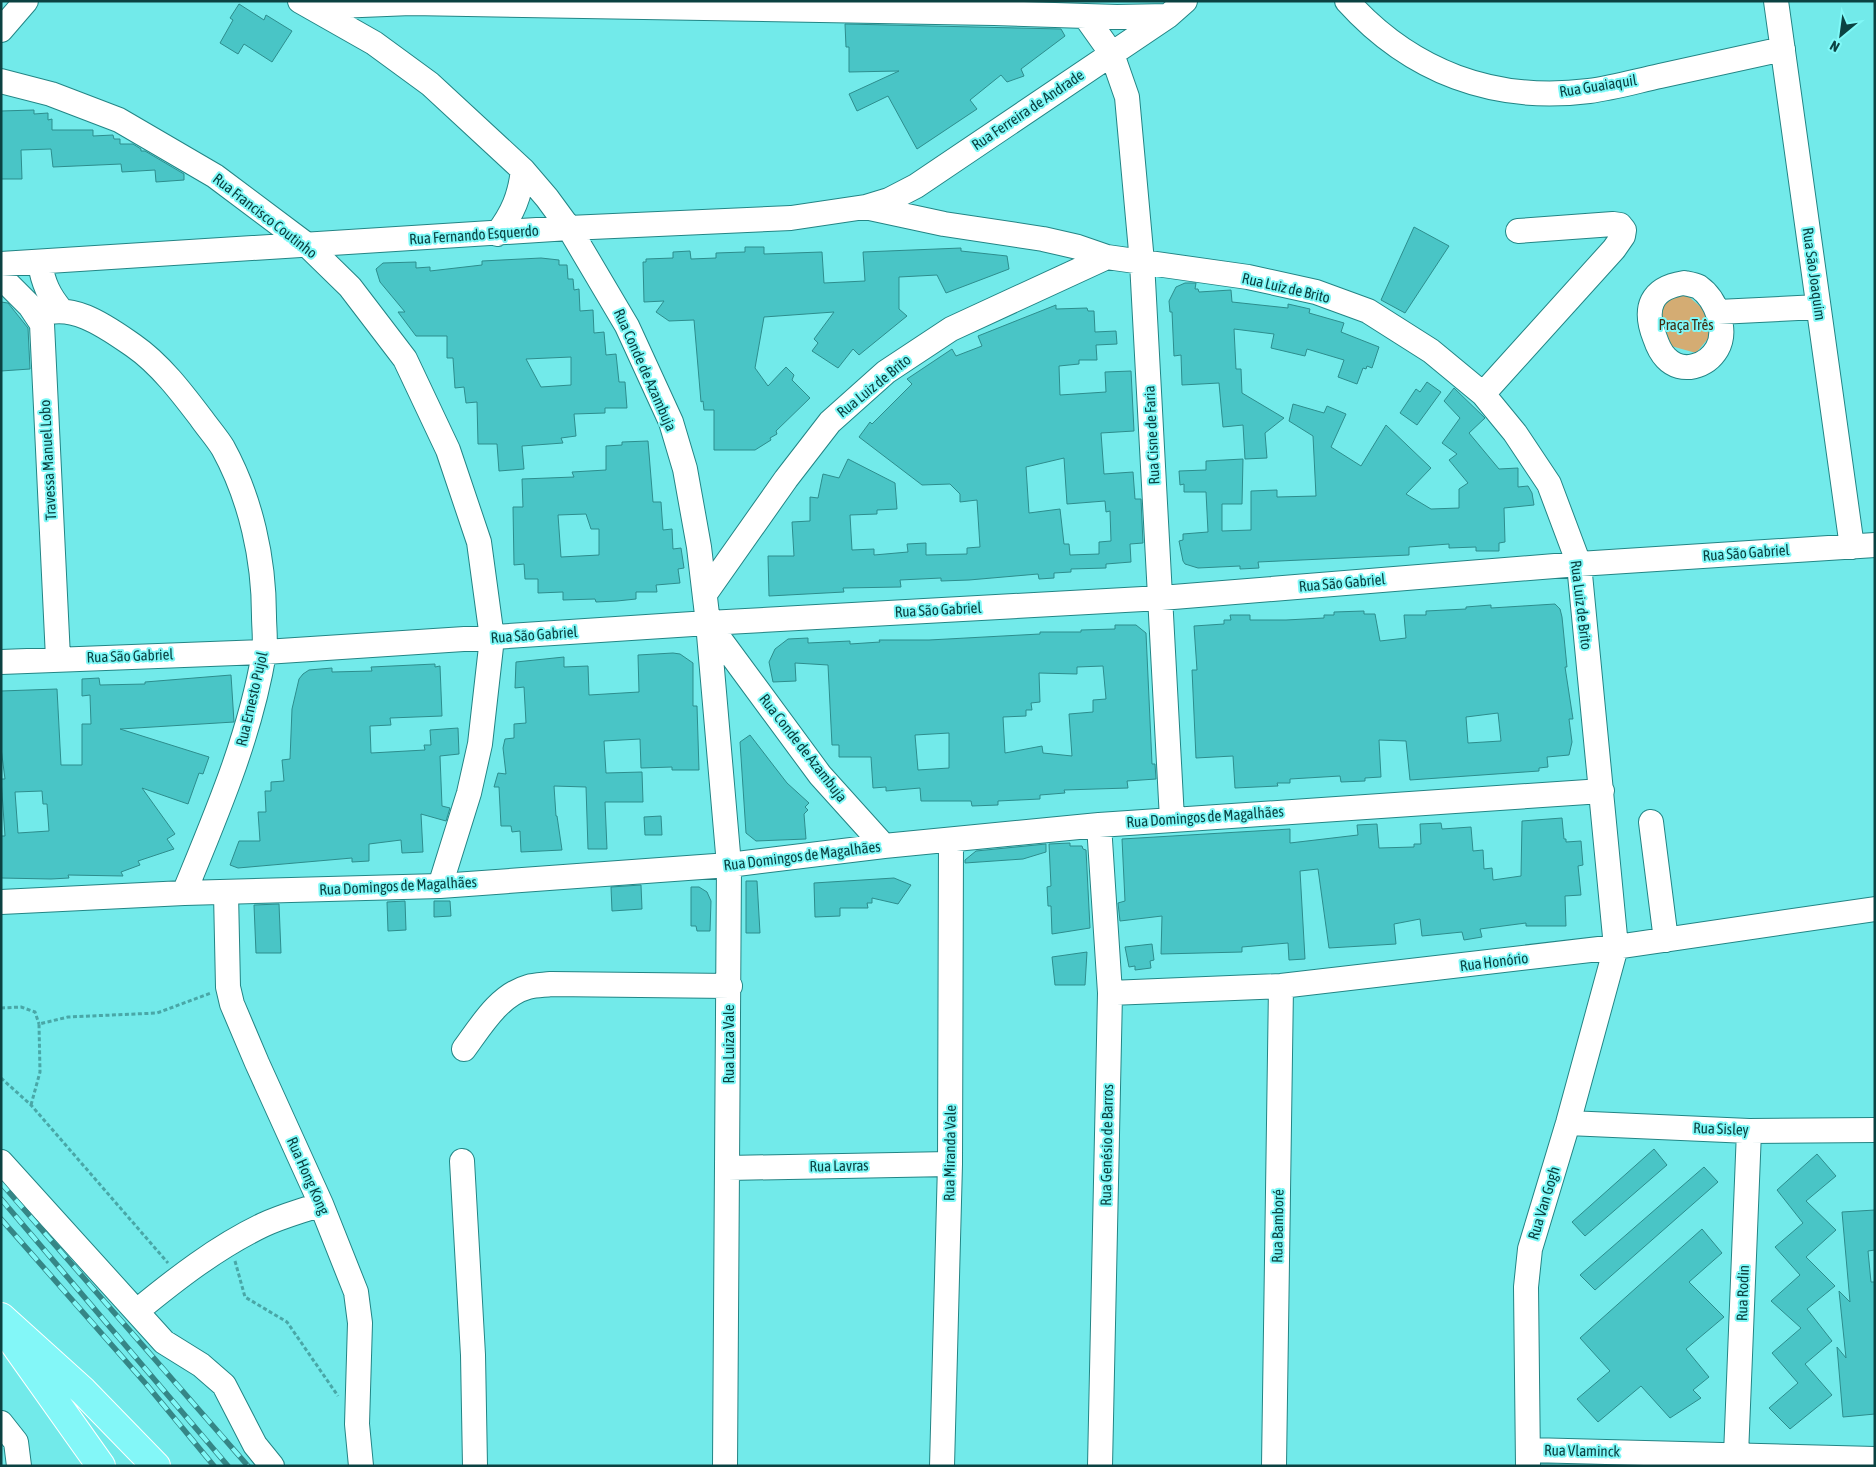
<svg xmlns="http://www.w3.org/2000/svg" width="1876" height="1467" font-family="'Asap Condensed',sans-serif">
  <rect width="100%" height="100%" fill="#72eaea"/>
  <path fill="#d4ac73" d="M1682 291 1702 308 1716 329 1696 353 1671 346 1652 316 1660 301Z"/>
  <path fill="#49c5c6" stroke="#2d8d8d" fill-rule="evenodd" d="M239 4 264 20 266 15 292 31 272 62 244 44 238 54 220 43 233 20 230 18Z
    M845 24 1061 29 1065 36 1021 69 1024 76 1007 82 1001 75 970 100 977 109 917 149 888 96 857 111 849 94 899 71 849 72V47H846Z
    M34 110V114L48 113V120L52 119V130H93V136L113 135 114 139H120V144H133L141 149V151H145L184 174V180L156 182 155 170 122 172 121 164 53 167 51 149 21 150 22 179H1V111Z
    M1414 227 1449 246 1405 313 1381 300Z
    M745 247H764V254L822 252 824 283 865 281 863 252 961 248V251L1007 256 1009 269 946 293 937 275 899 277V309L907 316 859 355 853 349 838 368 812 351 818 343 814 339 834 312 764 317 755 368 768 386 786 367 794 375 792 380 810 398 776 431 777 434 770 438 771 440 755 450H714V410H704L703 401 701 402 694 320 669 321 656 312 664 301 644 302 643 262H646V259L673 258V252L690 251 691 259 716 258V253L745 252Z
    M541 258 559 260V265H567L568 279H573L574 290 579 289 580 311 593 310 594 333 604 332 606 355 616 354 619 382H625L627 408H605V413L574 414 576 436 561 438 563 443 522 446 524 469 499 471 497 444H478L477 402 466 403 464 387 455 388 453 358H447V336H416L398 312H405L380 282 376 269 383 263 416 262V268L430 267V271L482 265V261ZM571 357V385L541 387 526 359Z
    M1185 283H1196L1195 289H1198L1199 292 1231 290 1232 302 1288 308V304L1310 309 1309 313 1344 323 1341 332 1379 347 1372 368 1367 366 1366 369 1363 368 1357 384 1338 377 1344 360 1307 349 1305 356 1271 348 1274 334 1234 329 1236 369H1241L1242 393 1284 418 1265 433 1267 458 1245 459 1243 425 1223 427 1219 383 1182 385 1181 355 1174 356 1172 312H1170L1169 301 1176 287Z
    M1 302 8 303 28 328 30 369 1 371Z
    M1056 305V309L1087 308 1088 311H1094L1095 332 1116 331 1117 344 1096 345 1097 360H1079V364L1059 366 1060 395 1106 392 1105 372 1131 371 1134 431 1101 433 1104 474 1133 472 1135 499H1141L1143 543 1130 544 1131 562 1106 564V568L1071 569V572L1054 573V578L1039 579 1038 574 969 580 941 581V578L900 580 901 587 843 588 844 592 769 596 768 556H794L792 522 810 521V497L818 498 823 474 839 478 848 459 895 483 897 509 877 510V514L850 515 852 550 874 549V555L908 552 907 544 926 543V555L967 554V548L980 547 977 500 960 502V494L950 484 922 485 859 437 870 422 872 424 912 384 907 379 952 349 956 356 982 346 978 336ZM1064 458 1067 504 1105 501 1106 512 1110 511 1111 541 1099 542V554L1070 555 1069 544H1064L1060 509 1029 513 1026 467Z
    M1427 382 1441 392 1417 425 1400 413 1416 389 1420 392Z
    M1454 388 1485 418 1469 433 1499 469 1518 468V487L1528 486 1532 493 1534 505 1504 508 1505 542 1499 543V551H1476V547L1449 548V544L1409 547V555L1258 562 1259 568 1240 569V566L1198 568 1185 564 1183 561 1179 541 1183 540V534L1208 532 1206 492H1184V484L1180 485 1179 471 1206 470V461L1243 459 1242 504H1222V531L1251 530V491L1277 490V497L1316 496 1313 436 1289 421 1293 404 1324 413 1327 406 1346 414 1331 447 1361 466 1386 425 1431 468 1406 494 1431 509 1459 508V489L1468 483 1449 460 1457 454 1442 443 1460 418 1444 401Z
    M648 441 653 502H661L663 530 672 529 673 549 681 548 684 568 678 569 680 583 656 585 657 592H636V599L617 601 596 602 595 599 563 600V592L538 593V579H525L524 564 514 565 513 507H523L522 479 574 477 572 472 606 470V446L622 445V442ZM586 514 591 529H599V555L561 557 558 515Z
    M1555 604 1560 609 1562 617 1567 667H1565L1573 719H1569L1572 742 1569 755 1547 757 1548 767 1539 768V771L1410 780 1406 741 1379 740 1381 777 1365 778V781L1341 782 1340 776 1290 779V783H1277L1278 786 1235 788 1233 756 1196 758 1192 670H1197L1194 626 1224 624V620H1231L1230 615H1250V620H1286L1324 618V615H1334V612L1364 611V614H1375L1380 641 1406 638 1404 615H1426V611L1466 609V607L1491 605V608ZM1498 713 1501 741 1468 743 1466 717Z
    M1115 625H1136L1146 633 1152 764H1155L1156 779 1127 781 1128 788 1064 790 1065 793 1040 795V799L998 801V805L972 806 971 801H921L920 788 886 791V787L873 788 871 757H839V745H832L828 665 795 663 796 681 773 682 769 662 775 649 788 639 808 638V643L850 641V644L880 642 879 640H929L1040 634V632H1081V630L1115 629ZM1103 666 1106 699 1093 700V712L1069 714 1072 756 1043 753 1042 746 1005 753 1003 717 1026 716V710H1032L1031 703 1040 702 1039 673 1077 674V667ZM949 733V768L918 770 915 735Z
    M673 653 680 654 693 663V706H697L699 770H672V767L641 768 640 739 604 741 606 773 642 772 643 802H605L607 849H588L586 787 554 786 556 816H557L562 850 521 852 520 831 512 832 511 826H501L499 787H494L498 773 506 774 503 748 505 739 514 738V724L526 723 524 687 515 688 516 662 564 657V667L588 666 589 695 639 692 638 655Z
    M435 664V667L440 666 442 716 390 718 391 725 370 726 371 753 425 750 424 745H431L430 730 458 728 459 754 440 756 442 806 450 808 446 821 421 814 423 852 402 853 401 840 369 844V861L352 862V858L238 868 230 865 239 841H260L258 812H266L265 791H271V782L284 781 282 760 290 759 292 709 299 679 303 674 309 670 332 668V672L372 671 371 667Z
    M231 675 234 722 120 729 209 757 203 774 199 773 188 804 142 788 175 834 167 839 174 849 138 861 140 865 121 872 123 876 68 875 69 878 51 879 1 878V836H5L1 779H5L1 748V691L57 689 61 765H82V724H91L90 695 82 696V679L99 678 100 685 145 684V682ZM42 791 43 804H47L49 831 18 833 15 792Z
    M750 735 787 783 809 803 805 807 808 810 804 814 806 839 756 841 746 833 740 742Z
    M661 816 662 835H645L644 817Z
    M1562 818 1564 839H1566V842L1581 841 1583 865 1578 866 1581 895 1565 896 1566 926H1526V923L1480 929 1482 937 1464 940 1462 932 1422 936 1420 919 1394 924 1396 944 1329 948 1318 869 1300 871 1305 959 1289 960 1288 943 1242 947V952L1161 954 1162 916 1120 921 1118 903 1125 901 1122 839 1290 829V843L1358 835 1357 825 1377 824 1379 848 1414 847V844H1421L1420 824 1441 823 1442 829 1471 827 1473 851 1483 850 1484 869 1492 868 1493 880 1521 876 1522 821Z
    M1070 843V846H1082L1083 849 1086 850 1090 928 1052 934 1051 906H1048L1047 887 1051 886 1049 844Z
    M1046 844V852L1023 859 965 863V860L976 851Z
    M894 878 911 885 898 904 872 898V903H867L868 908H840V916L815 917 814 883Z
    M746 881H757L760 933H746Z
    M641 885 642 909 612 911 611 887Z
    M691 887H699L707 892 711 901 710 931H697L696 926H691Z
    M405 901 406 930 388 931 387 902Z
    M434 901H450L451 916 434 917Z
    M279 904 281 953H256L254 905Z
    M1152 944 1154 960 1150 961 1151 968 1135 970V966L1129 967 1125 947Z
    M1087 952 1085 985H1055L1052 957Z
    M1654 1149 1667 1165 1585 1236 1572 1222Z
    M1817 1154 1836 1176 1806 1201 1836 1230 1806 1257 1835 1286 1807 1309 1832 1341 1805 1364 1832 1395 1790 1429 1769 1408 1798 1383 1772 1353 1801 1328 1771 1301 1800 1275 1775 1247 1803 1223 1777 1190Z
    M1704 1167 1718 1182 1595 1290 1580 1275Z
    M1875 1210V1250L1868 1251 1871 1282H1875V1414L1843 1417 1837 1347 1846 1358 1839 1291 1850 1302 1842 1212Z
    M1702 1229 1722 1253 1689 1282 1724 1317 1686 1349 1709 1377 1693 1390 1701 1398 1670 1418 1641 1386 1598 1422 1577 1399 1610 1371 1580 1338Z"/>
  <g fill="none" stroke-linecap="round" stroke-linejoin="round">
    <defs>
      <path id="minor" d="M300 1 374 43 430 84 523 170 547 198 569 228 627 326 671 422 685 469 699 547 708 623 729 865 725 1466
        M1347 1C1411 72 1494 103 1589 91 1613 88 1637 81 1660 76 1701 67 1742 58 1783 49
        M1776 1 1852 547
        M312 7 411 3 994 13 1117 17 1168 16
        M1085 16 1112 54 1127 97 1142 262 1172 819
        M1 30 26 1
        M1 81 51 94 119 120 215 176 307 245 350 287 405 359 448 450 479 542 492 638 480 744 469 793 440 886
        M866 207 889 200 916 186 1168 16 1185 1
        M497 234C513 213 520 196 523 170
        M40 263C43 283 49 296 62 311
        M1 264 569 228 791 218 865 207 944 224 1043 239 1078 247 1107 257
        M1 277 30 306 42 324 58 658
        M1684 283C1689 284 1695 285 1699 287 1716 299 1728 330 1717 349 1707 366 1682 375 1666 358 1661 353 1657 344 1655 338 1643 308 1651 288 1684 283Z
        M1718 312 1818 307
        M38 316C71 300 108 328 134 346 160 364 182 393 201 418 208 428 217 438 223 448 251 499 264 559 264 616 264 628 266 641 264 653 250 737 216 815 184 893
        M1483 394 1614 249 1623 236 1624 230 1620 225 1613 224 1518 231
        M705 594 786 479 830 422 886 372 951 329 1107 257 1248 277 1316 292 1368 311 1431 351 1483 394 1515 433 1549 484 1579 564 1616 947 1568 1123 1530 1249 1526 1287 1528 1466
        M708 623 820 775 884 846
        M1 662 265 652 708 623 1161 598 1579 564 1875 545
        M1651 822 1666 940
        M1099 825 1110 993 1100 1466
        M226 893 228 987 232 1004 257 1063 321 1204 356 1292 360 1323 357 1424 361 1466
        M1 902 184 893 440 886 729 865 884 846 1099 825 1602 791
        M1110 993 1281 986 1616 947 1875 909
        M464 1049C481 1026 499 995 528 987 535 985 543 985 551 984L730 986
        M1568 1123 1749 1131 1875 1130
        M462 1161 473 1355 475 1466
        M1 1162 164 1342 201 1365 224 1385 255 1445 272 1466
        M728 1168 950 1164
        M137 1311C176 1279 217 1247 263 1225 282 1216 302 1211 321 1204
        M1 1423 16 1442 19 1466
        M1529 1450 1875 1459
        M1736 1455 1749 1131
        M942 1466 950 1164 951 840
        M1274 1466 1281 986"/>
      <path id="major" d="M1 1317 83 1391 156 1466
        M13 1342 101 1466"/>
    </defs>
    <use href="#minor" stroke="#238585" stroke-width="26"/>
    <use href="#major" stroke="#fff" stroke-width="30"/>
    <path stroke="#49a7a7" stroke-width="3" stroke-dasharray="4 2.5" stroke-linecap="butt" d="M1 1008 21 1007 35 1012 39 1024
      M1 1078 31 1105 168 1263
      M31 1105 40 1072 39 1024 68 1017 157 1013 211 993
      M235 1261 245 1297 287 1322 338 1396"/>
    <use href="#minor" stroke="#fff" stroke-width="24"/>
    <use href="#major" stroke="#83f7f8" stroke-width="28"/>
    <defs>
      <path id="rail" d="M1 1183 248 1466
        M1 1199 228 1466
        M1 1219 146 1384 214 1466"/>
    </defs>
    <use href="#rail" stroke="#358686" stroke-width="5.5"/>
    <use href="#rail" stroke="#80f8f7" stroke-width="4" stroke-dasharray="11" stroke-linecap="butt"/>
  </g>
  <g text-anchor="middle" stroke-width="4" stroke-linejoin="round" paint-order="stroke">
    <g font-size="15" fill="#0b4242" stroke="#80f8f7">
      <text transform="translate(1598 86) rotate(-9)" y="5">Rua Guaiaquil</text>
      <text transform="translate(1028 110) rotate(-34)" y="5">Rua Ferreira de Andrade</text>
      <text transform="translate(265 216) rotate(38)" y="5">Rua Francisco Coutinho</text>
      <text transform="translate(474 235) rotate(-4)" y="5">Rua Fernando Esquerdo</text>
      <text transform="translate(1814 274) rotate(82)" y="5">Rua São Joaquim</text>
      <text transform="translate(1286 288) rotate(13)" y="5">Rua Luiz de Brito</text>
      <text transform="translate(645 370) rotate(66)" y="5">Rua Conde de Azambuja</text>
      <text transform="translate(874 386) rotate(-39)" y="5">Rua Luiz de Brito</text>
      <text transform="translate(1152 435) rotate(-93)" y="5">Rua Cisne de Faria</text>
      <text transform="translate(48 460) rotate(-93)" y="5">Travessa Manuel Lobo</text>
      <text transform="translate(1746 553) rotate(-4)" y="5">Rua São Gabriel</text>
      <text transform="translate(1342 583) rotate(-5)" y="5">Rua São Gabriel</text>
      <text transform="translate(1581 605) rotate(83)" y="5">Rua Luiz de Brito</text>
      <text transform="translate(938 610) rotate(-3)" y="5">Rua São Gabriel</text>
      <text transform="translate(534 635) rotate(-4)" y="5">Rua São Gabriel</text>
      <text transform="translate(130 656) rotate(-2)" y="5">Rua São Gabriel</text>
      <text transform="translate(252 699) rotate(-77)" y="5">Rua Ernesto Pujol</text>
      <text transform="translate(803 748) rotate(52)" y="5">Rua Conde de Azambuja</text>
      <text transform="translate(1205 817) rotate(-4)" y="5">Rua Domingos de Magalhães</text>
      <text transform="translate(802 856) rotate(-7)" y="5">Rua Domingos de Magalhães</text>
      <text transform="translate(398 886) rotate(-3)" y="5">Rua Domingos de Magalhães</text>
      <text transform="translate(1494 962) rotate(-7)" y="5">Rua Honório</text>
      <text transform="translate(729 1044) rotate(-90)" y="5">Rua Luiza Vale</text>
      <text transform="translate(1721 1129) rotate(2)" y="5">Rua Sisley</text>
      <text transform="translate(1107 1145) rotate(-89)" y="5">Rua Genésio de Barros</text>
      <text transform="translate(950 1153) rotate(-89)" y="5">Rua Miranda Vale</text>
      <text transform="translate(839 1166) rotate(-1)" y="5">Rua Lavras</text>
      <text transform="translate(308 1176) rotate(66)" y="5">Rua Hong Kong</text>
      <text transform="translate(1544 1203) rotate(-73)" y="5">Rua Van Gogh</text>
      <text transform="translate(1278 1226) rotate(-89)" y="5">Rua Bamboré</text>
      <text transform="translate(1743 1293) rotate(-88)" y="5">Rua Rodin</text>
      <text transform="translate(1582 1451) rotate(1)" y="5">Rua Vlaminck</text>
    </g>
    <g font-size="15" fill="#402e13" stroke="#80f8f7">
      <text x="1686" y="330">Praça Três</text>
    </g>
  </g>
  <rect width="1876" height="1467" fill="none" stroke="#0b4242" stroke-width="5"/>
  <g transform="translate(1841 35) rotate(209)" stroke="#80f8f7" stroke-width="4" paint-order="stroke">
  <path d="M0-4L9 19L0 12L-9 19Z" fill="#0b4242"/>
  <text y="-8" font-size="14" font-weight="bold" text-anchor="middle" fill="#0b4242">N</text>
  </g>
</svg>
